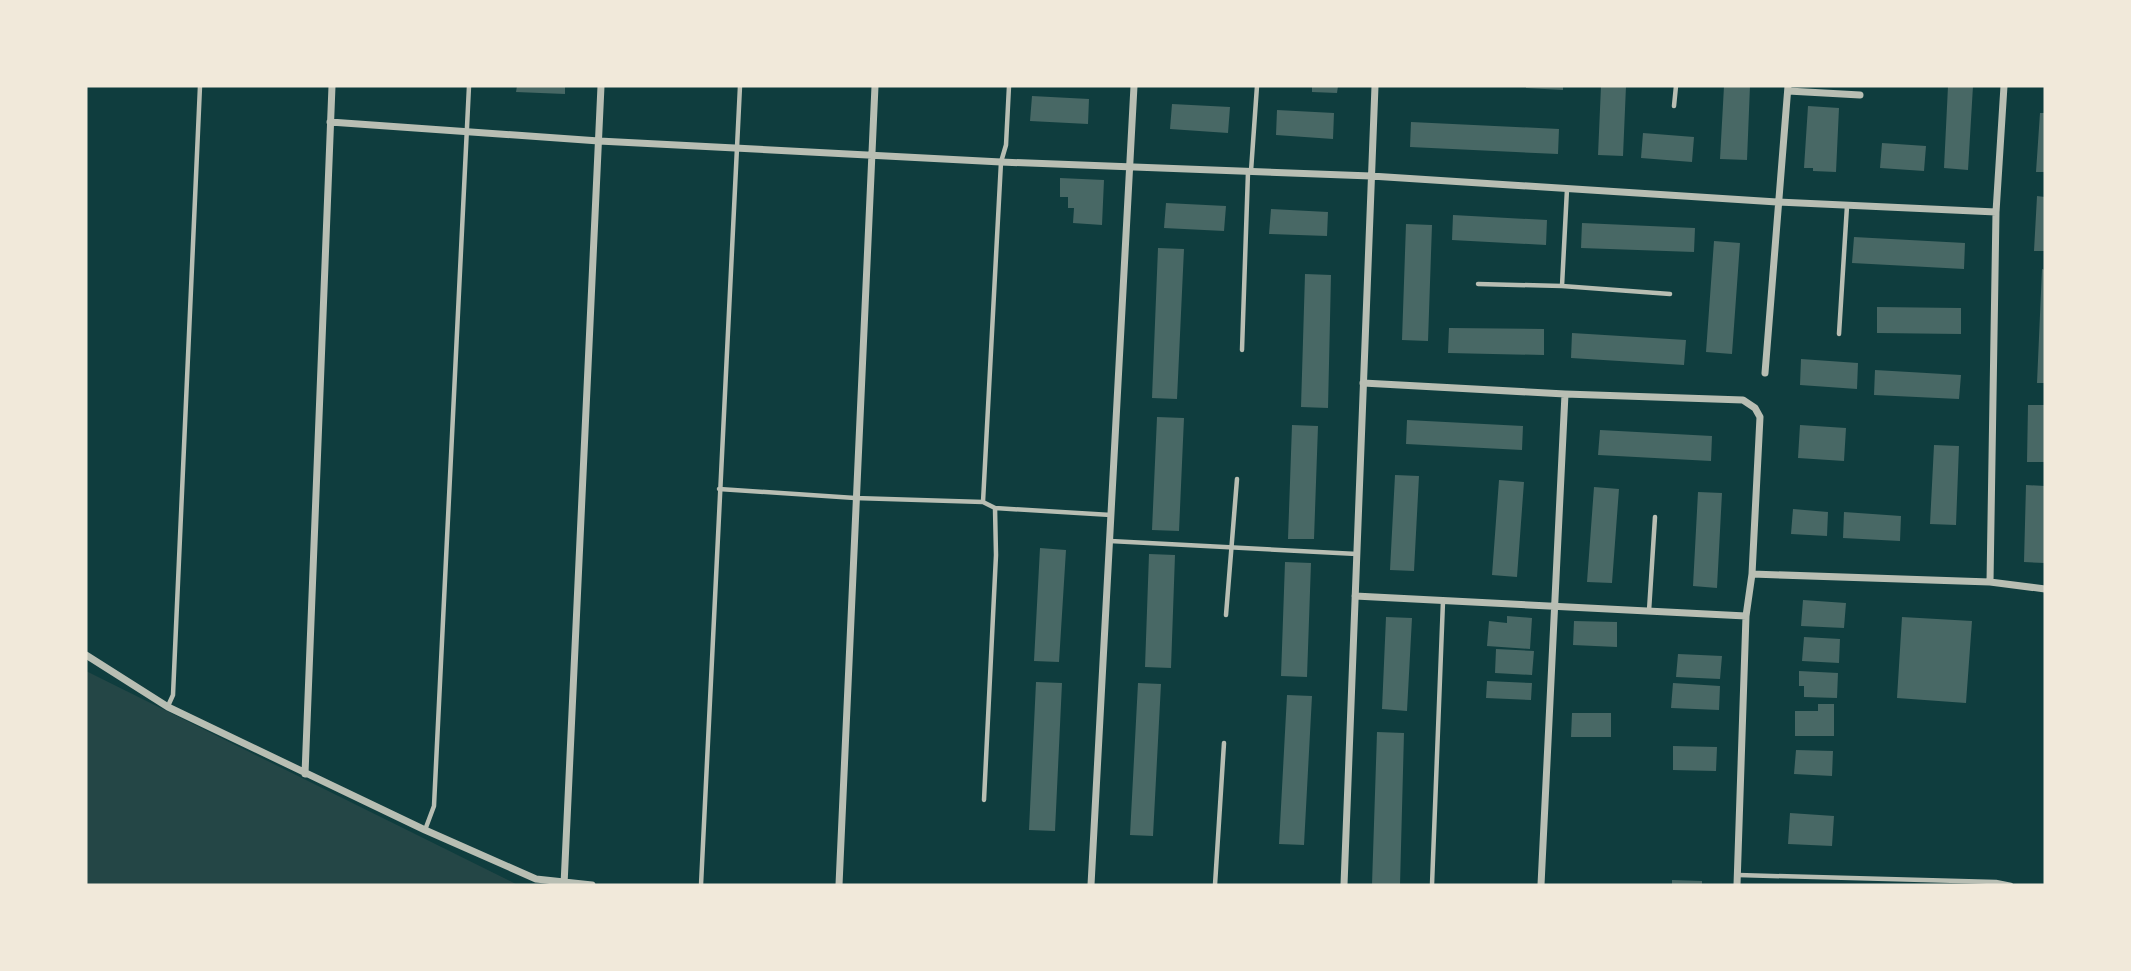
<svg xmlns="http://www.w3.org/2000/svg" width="2131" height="971" font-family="Commissioner,sans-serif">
  <rect width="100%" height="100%" fill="#0f3d3e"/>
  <path fill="#244646" d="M86 671 518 885H86Z"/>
  <path fill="#486865" d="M517 86H565V94L516 92Z
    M1312 86H1338L1337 93 1312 92Z
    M1526 86H1563V90L1526 88Z
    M1601 86H1626L1623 156 1598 155Z
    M1724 86H1750L1747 160 1720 159Z
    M1948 86H1973L1968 170 1944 168Z
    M1032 96 1089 99 1088 124 1030 121Z
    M1172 104 1230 107 1228 133 1170 129Z
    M1808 106 1839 108 1836 172 1813 171V168H1804Z
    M1277 110 1334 113 1333 139 1276 135Z
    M2040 113H2045V172H2036Z
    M1411 122 1559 129 1558 154 1410 147Z
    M1643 133 1694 137 1692 162 1641 158Z
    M1882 143 1926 146 1924 171 1880 168Z
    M1060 178 1104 180 1102 225 1073 223 1074 208H1068V197H1060Z
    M2037 196 2045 197V251H2034Z
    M1166 203 1226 206 1224 231 1164 228Z
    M1271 209 1328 212 1327 236 1269 234Z
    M1453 215 1547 220 1546 245 1452 240Z
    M1582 223 1695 228 1694 252 1581 248Z
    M1406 224 1432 225 1428 341 1402 340Z
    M1854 237 1965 243 1964 269 1852 263Z
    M1714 241 1740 243 1732 354 1706 352Z
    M1158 248 1184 249 1177 399 1152 398Z
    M2042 269 2045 270V383H2037Z
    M1305 274 1331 275 1328 408 1301 407Z
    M1877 307 1961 308V334L1877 333Z
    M1449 328 1544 329V355L1448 353Z
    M1572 333 1686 340 1684 365 1571 358Z
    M1801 359 1858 363 1857 389 1800 385Z
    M1875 370 1961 375 1959 399 1874 395Z
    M2028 405H2045V462H2027Z
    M1157 417 1184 418 1179 531 1152 530Z
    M1407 420 1523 426 1522 450 1406 444Z
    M1292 425 1318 426 1314 539H1288Z
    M1800 425 1846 428 1844 461 1798 458Z
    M1600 430 1712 436 1711 461 1598 455Z
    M1934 445 1959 446 1956 525 1930 524Z
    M1395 475 1419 476 1414 571 1390 570Z
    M1499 480 1524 482 1517 577 1492 575Z
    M2026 485 2045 486V563L2024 562Z
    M1594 487 1619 489 1612 583 1587 582Z
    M1698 492 1722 493 1717 588 1693 586Z
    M1793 509 1828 512 1827 536 1791 534Z
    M1844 512 1901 516 1900 541 1843 538Z
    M1040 548 1066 550 1059 662 1034 661Z
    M1149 554 1175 555 1171 668 1145 667Z
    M1285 562 1311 563 1307 677 1281 676Z
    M1803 600 1846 603 1844 628 1801 626Z
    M1507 616 1532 618 1530 649 1487 646 1489 621 1507 623Z
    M1386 617 1412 618 1407 711 1382 709Z
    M1902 617 1972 621 1966 703 1897 698Z
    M1574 621 1617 622V647L1573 645Z
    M1804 637 1840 639 1839 663 1802 661Z
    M1496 649 1534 651 1532 675 1495 673Z
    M1678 654 1722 656 1720 679 1676 677Z
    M1799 671 1838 673 1837 698 1804 697V686H1799Z
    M1487 681 1532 683 1531 700 1486 698Z
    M1036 682 1062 683 1055 831 1029 830Z
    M1138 683 1161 684 1153 836 1130 835Z
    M1673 683 1720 686 1719 710 1671 708Z
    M1287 695 1312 696 1304 845 1279 844Z
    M1818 704H1834V736H1795V711H1818Z
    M1572 713H1611V737H1571Z
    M1377 732 1404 733 1400 885H1372Z
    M1673 746 1717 747 1716 771 1673 770Z
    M1796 750 1833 751 1832 776 1794 774Z
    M1790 813 1834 816 1832 846 1788 844Z
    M1672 880 1702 881V885H1672Z"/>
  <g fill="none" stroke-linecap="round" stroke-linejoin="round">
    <path stroke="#b8beb3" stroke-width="4.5" d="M1674 106 1676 86
      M1251 171 1257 86
      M1567 189 1562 286 1670 294
      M1478 284 1562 286
      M1839 334 1847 206
      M1242 350 1248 172
      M719 489 855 498 983 502 995 508 1111 515
      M983 502 1001 162 1006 145 1009 86
      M1110 541 1357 554
      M1649 611 1655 517
      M1226 615 1237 479
      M168 706 173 695 200 86
      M984 800 996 555 995 508
      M425 830 434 806 469 86
      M1738 875 1996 882 2011 885
      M701 885 740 86
      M1215 885 1224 743
      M1432 885 1443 601"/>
    <path stroke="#b8beb3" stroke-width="7" d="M1788 91 1860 95
      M330 122 599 141 1001 162 1371 176 1777 202 1996 212
      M1765 373 1788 86
      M1363 383 1565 394 1743 400 1755 408 1760 417 1752 574 1746 616 1737 885
      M1752 574 1990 582 2045 589
      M1990 582 1996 212 2004 86
      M1355 596 1746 616
      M86 655 168 707 425 830 536 879 592 885
      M305 774 332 86
      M564 885 601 86
      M839 885 875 86
      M1091 885 1134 86
      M1344 885 1375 86
      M1541 885 1565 394"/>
  </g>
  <rect width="2131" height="971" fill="none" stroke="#f1e9da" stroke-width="175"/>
</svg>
